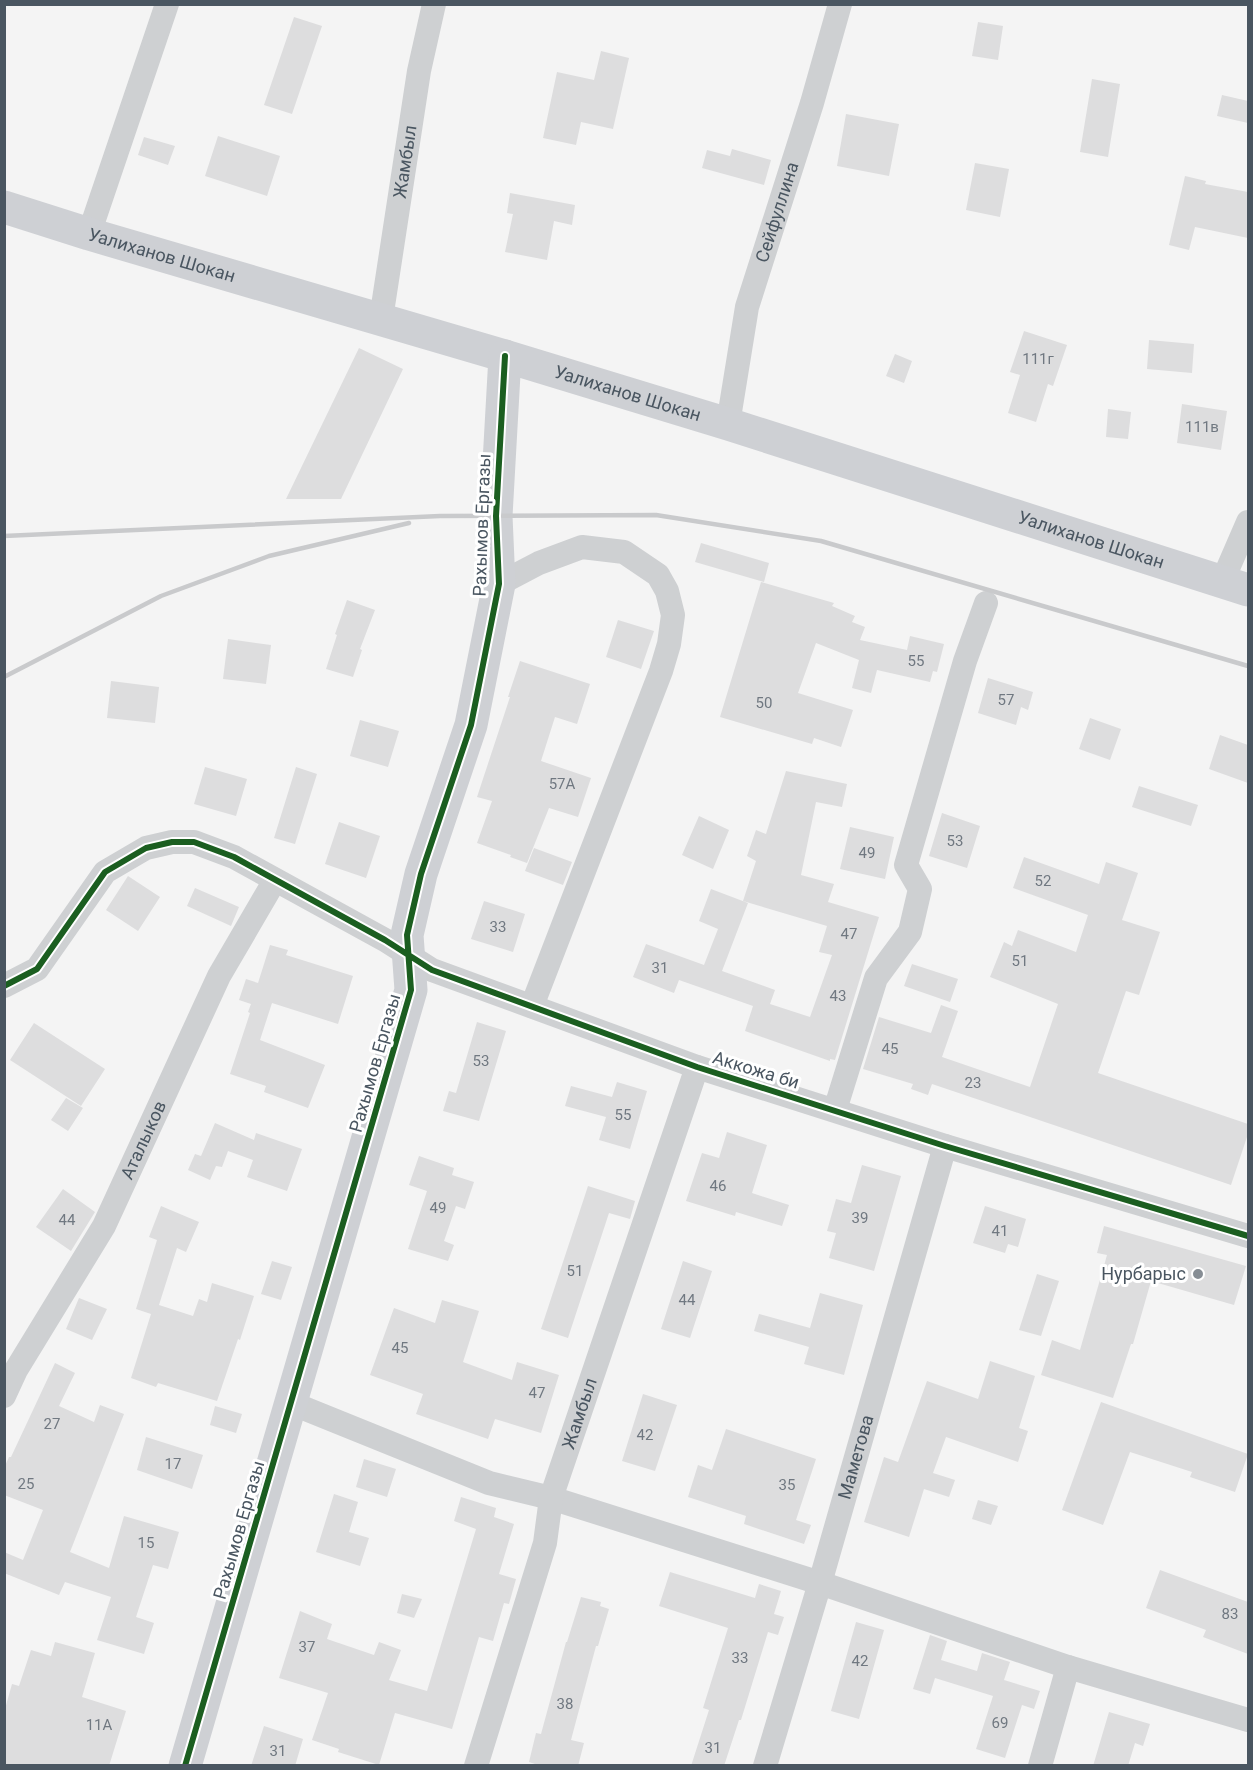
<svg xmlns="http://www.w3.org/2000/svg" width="1253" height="1770" font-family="Roboto,sans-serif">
  <rect width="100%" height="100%" fill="#f4f4f4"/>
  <path fill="#ddddde" d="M294 17 322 26 292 114 264 105Z
    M978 22 1003 26 998 60 972 56Z
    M601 51 629 58 613 129 581 122 576 145 543 138 557 72 594 80Z
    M1092 79 1120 84 1108 157 1080 152Z
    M1222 95 1248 101V123L1217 116Z
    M846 114 899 124 889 176 837 166Z
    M218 136 280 156 267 196 205 176Z
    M144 137 175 146 168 165 138 155Z
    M732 149 771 160 764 185 702 168 707 150 730 156Z
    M975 163 1009 169 1000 217 966 210Z
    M1185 176 1206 181 1205 184 1248 192V238L1195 227 1189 250 1169 245Z
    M510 193 575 205 572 225 554 221 547 260 505 252 513 214 507 213Z
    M1024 331 1067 345 1053 386 1048 384 1036 422 1008 413 1020 375 1010 372Z
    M1149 340 1194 344 1192 373 1147 369Z
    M359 348 403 369 341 499H286Z
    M895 354 912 361 904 383 886 376Z
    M1182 404 1227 411 1221 450 1177 443Z
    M1108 409 1131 412 1128 439 1106 437Z
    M701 543 769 563 764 582 695 562Z
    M761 582 834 603 832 606 855 616 852 622 865 627 860 640 907 650 910 636 944 644 937 672 933 671 930 682 877 670 871 693 852 688 859 660 816 643 798 693 853 710 841 747 814 738 812 744 720 717Z
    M347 600 375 610 360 649 362 650 353 677 326 669 337 635 335 634Z
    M618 620 654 631 641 669 606 657Z
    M228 639 271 645 266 684 223 679Z
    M520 661 590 684 577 724 555 717 541 761 591 778 578 817 549 808 527 863 510 857 511 855 477 843 492 801 477 797 510 697H508Z
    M988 678 1033 692 1028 710 1021 707 1016 725 978 713Z
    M111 681 159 687 155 723 107 718Z
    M1090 718 1121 729 1110 760 1079 749Z
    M360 720 399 731 388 767 350 756Z
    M1220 735 1248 745V783L1209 769Z
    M205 767 247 779 236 816 194 804Z
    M296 767 317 774 295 844 274 838Z
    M786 771 847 784 842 807 816 802 801 875 834 884 828 902 879 917 835 1060 830 1059V1061L745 1031 753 1006 679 980 674 993 633 977 646 944 704 965 718 929 699 921 711 889 748 903 722 971 775 990 770 1004 810 1017 832 955 819 952 827 926 743 901 756 861 747 856 756 830 766 834Z
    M1139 786 1198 805 1191 826 1132 807Z
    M942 813 980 826 967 868 929 856Z
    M699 816 729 830 713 869 682 855Z
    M339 822 380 836 366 878 325 864Z
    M850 827 894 837 885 879 840 869Z
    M534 848 572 862 563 885 525 871Z
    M1024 857 1099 884 1106 862 1138 873 1122 920 1160 932 1139 995 1126 991 1098 1073 1248 1124V1134L1231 1185 932 1084 928 1095 911 1089 913 1084 863 1069 879 1017 931 1033 941 1005 958 1011 942 1057 1030 1087 1058 1004 990 977 1004 942 1012 946 1018 930 1076 952 1088 915 1013 888Z
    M128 876 160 897 138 931 106 910Z
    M195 888 239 907 231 926 187 906Z
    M484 901 525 914 513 952 471 939Z
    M270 945 288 950 286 955 353 976 338 1024 272 1003 260 1040 325 1065 308 1108 264 1092 266 1086 230 1074 250 1013 248 1012 251 1004 239 1000 246 979 258 983Z
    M912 964 958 979 950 1002 904 986Z
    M477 1022 506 1031 479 1121 443 1111 449 1091 456 1093Z
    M34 1023 105 1069 81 1106 10 1060Z
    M617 1082 647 1091 630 1149 599 1140 606 1117 565 1106 571 1086 612 1097Z
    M66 1098 83 1108 68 1131 51 1120Z
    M215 1123 254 1140 256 1133 302 1149 287 1191 247 1177 253 1160 228 1151 222 1167 216 1166 210 1180 188 1170 195 1154 201 1156Z
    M727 1132 767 1145 752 1193 789 1205 782 1226 736 1212 735 1216 686 1201 702 1153 719 1158Z
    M419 1156 454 1168 452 1175 474 1182 465 1209 456 1206 444 1241 454 1245 448 1261 408 1249 427 1191 409 1185Z
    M862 1165 901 1176 874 1271 829 1258 836 1233 827 1231 836 1199 851 1203Z
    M588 1186 635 1201 630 1219 609 1213 568 1338 541 1329Z
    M63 1189 95 1212 71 1251 36 1227Z
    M161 1206 199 1222 186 1252 177 1248 159 1305 193 1316 199 1299 207 1302 212 1283 254 1296 240 1340 238 1339 217 1401 158 1383 156 1387 131 1378 151 1314 136 1309 157 1240 149 1237Z
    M985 1206 1026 1219 1018 1247 1008 1244 1005 1253 973 1243Z
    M1104 1226 1246 1266 1234 1305 1151 1281 1133 1344H1131L1113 1398 1041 1375 1052 1340 1080 1350 1107 1255 1097 1253Z
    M272 1261 292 1267 281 1300 261 1294Z
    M683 1261 712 1271 690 1338 661 1329Z
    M1037 1274 1059 1281 1041 1336 1019 1330Z
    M820 1293 863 1305 844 1375 804 1364 809 1347 754 1331 759 1314 810 1328Z
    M79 1298 107 1309 92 1340 66 1329Z
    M442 1300 479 1311 463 1362 512 1380 517 1362 559 1375 541 1433 495 1419 488 1439 416 1414 423 1394 370 1375 394 1308 435 1323Z
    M990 1361 1035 1376 1019 1428 1028 1431 1018 1462 946 1437 933 1473 955 1480 949 1497 924 1489 909 1537 864 1522 884 1457 898 1462 927 1381 978 1399Z
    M55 1363 75 1373 59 1406 94 1422 100 1405 124 1414 70 1552 109 1568 124 1516 179 1532 168 1569 153 1565 136 1617 154 1623 144 1654 97 1640 111 1597 65 1582 59 1595 4 1573V1552L23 1560 43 1510 4 1495V1468L9 1457H11Z
    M643 1394 677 1405 655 1471 622 1461Z
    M1101 1402 1248 1454 1235 1492 1190 1477 1192 1472 1130 1452 1103 1525 1062 1510Z
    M215 1406 242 1414 236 1433 210 1425Z
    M726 1429 816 1459 796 1520 811 1525 804 1544 744 1524 746 1516 688 1497 698 1465 712 1470Z
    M146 1437 203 1455 192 1489 137 1470Z
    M364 1459 396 1469 387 1497 356 1487Z
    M334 1494 358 1502 349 1532 369 1538 360 1566 316 1552Z
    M461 1497 496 1508 494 1517 514 1524 499 1574 516 1579 509 1604 504 1603 493 1641 479 1637 452 1729 395 1713 379 1765 338 1752 339 1749 312 1740 328 1693 279 1678 300 1611 332 1624 327 1639 374 1655 379 1642 401 1650 389 1680 427 1691 476 1529 454 1521Z
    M978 1500 998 1506 991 1525 972 1519Z
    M1160 1570 1248 1602V1654L1203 1637 1206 1630 1146 1608Z
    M670 1572 755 1598 759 1584 781 1591 774 1614 784 1617 778 1635 768 1632 741 1720H739L724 1766H691L709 1710 703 1708 728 1628 659 1606Z
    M402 1594 422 1599 414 1618 397 1613Z
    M581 1597 601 1602 600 1606 609 1609 598 1646H596L571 1740 584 1743 578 1766H541L529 1762 536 1733 541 1734 566 1642H567Z
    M856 1622 884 1630 859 1719 831 1711Z
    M930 1635 947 1641 941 1660 977 1671 982 1653 1010 1662 1004 1680 1040 1691 1034 1709 1022 1705 1005 1758 976 1749 993 1696 935 1678 930 1694 913 1689Z
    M55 1642 95 1653 82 1697 126 1711 109 1766H4L5 1709 12 1684 19 1686 31 1650 51 1656Z
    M1109 1712 1150 1724 1143 1746 1135 1743 1128 1766H1093Z
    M264 1726 303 1739 295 1766H251Z"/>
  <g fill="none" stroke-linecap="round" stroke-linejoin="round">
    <g stroke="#ced0d2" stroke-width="24">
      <path d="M89 234 167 4"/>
      <path id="s1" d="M381 319 419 71 434 4"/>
      <path id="s2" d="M728 424 747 307 812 103 840 4"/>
      <path d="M1222 582 1248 522"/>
      <path d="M499 584 539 563 582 547 624 552 658 575 667 591 673 615 669 644 661 671 532 1006"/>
      <path d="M4 986 37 969 105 872 146 848 172 842H194L234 857 385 940 432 970 697 1067 945 1146 1248 1236"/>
      <path d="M835 1110 876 978 910 932 920 889 906 865 965 661 986 603"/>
      <path id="s3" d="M4 1396 16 1370 104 1226 219 976 275 880"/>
      <path d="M291 1403 489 1483 551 1498 820 1583 1068 1667 1248 1720"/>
      <path id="s4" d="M476 1766 545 1543 551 1498 697 1067"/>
      <path id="s5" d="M765 1766 820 1583 945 1146"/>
      <path d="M1040 1766 1068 1667"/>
    </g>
    <g stroke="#ced0d4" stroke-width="33">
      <path id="s6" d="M4 207 89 234 505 356 728 424 1248 590"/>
      <path d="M185 1766 411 990 407 935 421 874 471 725 499 584 496 516 505 356"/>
    </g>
    <path stroke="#c9cacc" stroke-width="4.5" d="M4 536 440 516 656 515 821 541 1248 666
      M4 677 161 596 269 556 409 523"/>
    <defs>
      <path id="cycleway" d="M4 986 37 969 105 872 146 848 172 842H194L234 857 385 940 432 970 697 1067 945 1146 1248 1236
        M185 1766 411 990 407 935 421 874 471 725 499 584 496 516 505 356"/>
    </defs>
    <use href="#cycleway" stroke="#fff" stroke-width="10"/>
    <use href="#cycleway" stroke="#1b5e20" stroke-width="6"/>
  </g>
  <circle fill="#868d94" stroke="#fff" stroke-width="2" cx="1198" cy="1274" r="6"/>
  <g text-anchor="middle" stroke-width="6" stroke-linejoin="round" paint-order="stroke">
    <g font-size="15" fill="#707881">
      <text x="1038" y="364">111г</text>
      <text x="1202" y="432">111в</text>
      <text x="916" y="666">55</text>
      <text x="1006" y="705">57</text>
      <text x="764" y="708">50</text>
      <text x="562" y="789">57А</text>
      <text x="955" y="846">53</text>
      <text x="867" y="858">49</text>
      <text x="1043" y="886">52</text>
      <text x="498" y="932">33</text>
      <text x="849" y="939">47</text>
      <text x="1020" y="966">51</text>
      <text x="660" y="973">31</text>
      <text x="838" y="1001">43</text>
      <text x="890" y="1054">45</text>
      <text x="481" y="1066">53</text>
      <text x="973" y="1088">23</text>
      <text x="623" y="1120">55</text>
      <text x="718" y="1191">46</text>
      <text x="438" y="1213">49</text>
      <text x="860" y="1223">39</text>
      <text x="67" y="1225">44</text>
      <text x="1000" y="1236">41</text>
      <text x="575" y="1276">51</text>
      <text x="687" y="1305">44</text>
      <text x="400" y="1353">45</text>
      <text x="537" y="1398">47</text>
      <text x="52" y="1429">27</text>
      <text x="645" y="1440">42</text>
      <text x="173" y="1469">17</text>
      <text x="26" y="1489">25</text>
      <text x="787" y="1490">35</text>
      <text x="146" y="1548">15</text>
      <text x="1230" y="1619">83</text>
      <text x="307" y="1652">37</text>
      <text x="740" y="1663">33</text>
      <text x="860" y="1666">42</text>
      <text x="565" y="1709">38</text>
      <text x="1000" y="1728">69</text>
      <text x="99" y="1730">11А</text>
      <text x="713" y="1753">31</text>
      <text x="278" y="1756">31</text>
    </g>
    <g font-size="18" fill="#4a5661" stroke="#fff">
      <text dy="6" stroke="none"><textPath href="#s1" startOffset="159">Жамбыл</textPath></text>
      <text dy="6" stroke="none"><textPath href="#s2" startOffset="218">Сейфуллина</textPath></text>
      <text dy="6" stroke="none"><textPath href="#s6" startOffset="165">Уалиханов Шокан</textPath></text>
      <text dy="6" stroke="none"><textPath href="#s6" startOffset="651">Уалиханов Шокан</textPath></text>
      <text transform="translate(482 525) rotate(-88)" y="6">Рахымов Ергазы</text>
      <text dy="6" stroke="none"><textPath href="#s6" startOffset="1137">Уалиханов Шокан</textPath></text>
      <text transform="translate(375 1063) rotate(-74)" y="6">Рахымов Ергазы</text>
      <text transform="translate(756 1070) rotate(17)" y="6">Аккожа би</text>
      <text dy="6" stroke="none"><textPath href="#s3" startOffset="292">Аталыков</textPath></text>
      <text dy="6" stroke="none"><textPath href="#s4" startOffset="368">Жамбыл</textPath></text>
      <text dy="6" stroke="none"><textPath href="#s5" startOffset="322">Маметова</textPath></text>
      <text transform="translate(239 1530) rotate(-74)" y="6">Рахымов Ергазы</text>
    </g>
    <g font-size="18" fill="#4a5661" stroke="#fff" text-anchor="end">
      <text x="1186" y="1280">Нурбарыс</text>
    </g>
  </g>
  <rect width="1253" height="1770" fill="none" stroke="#4a5661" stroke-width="12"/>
</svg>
